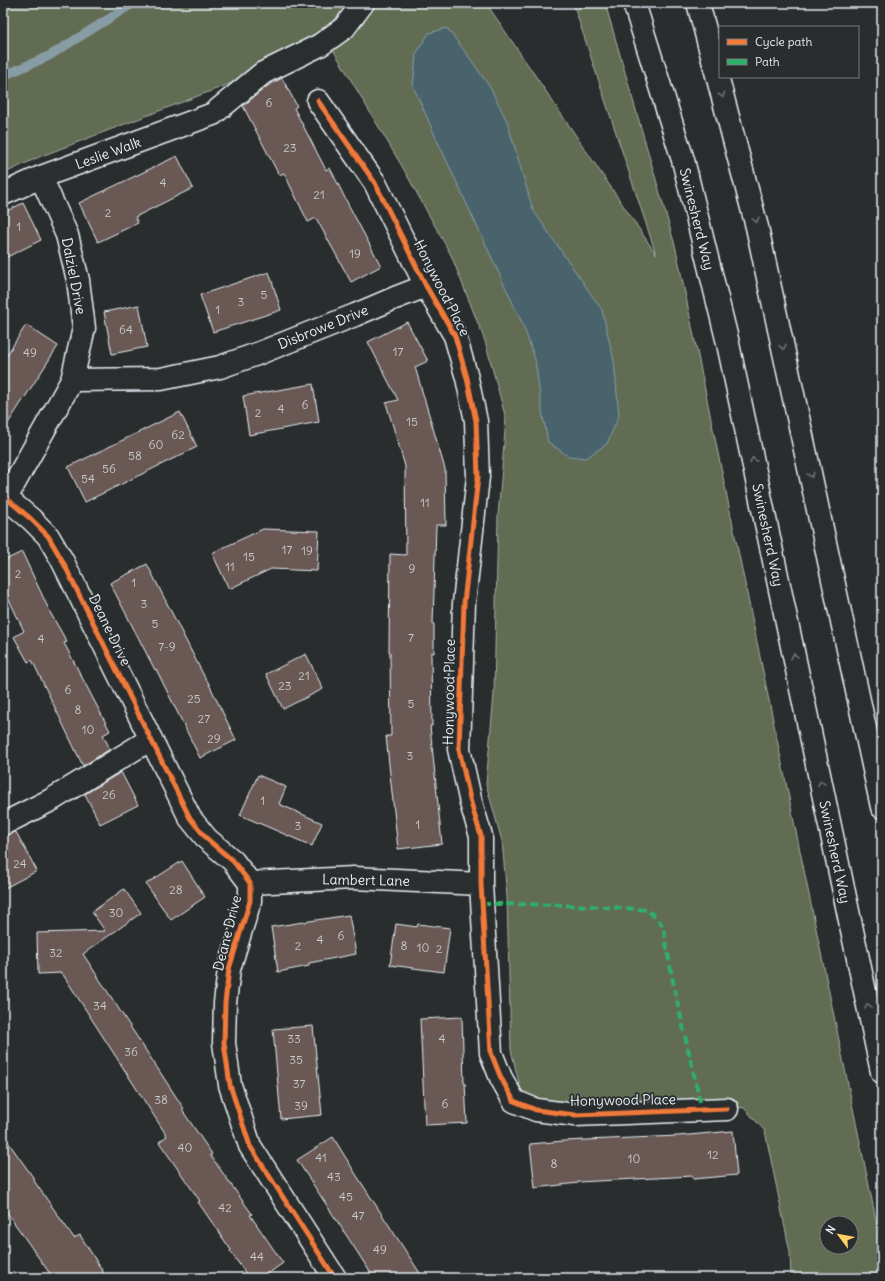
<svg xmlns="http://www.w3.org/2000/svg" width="885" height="1281" font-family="Delius,sans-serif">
  <rect width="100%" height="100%" fill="#2a2d2e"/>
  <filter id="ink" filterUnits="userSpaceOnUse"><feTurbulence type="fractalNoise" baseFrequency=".025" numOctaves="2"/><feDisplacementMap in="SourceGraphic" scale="8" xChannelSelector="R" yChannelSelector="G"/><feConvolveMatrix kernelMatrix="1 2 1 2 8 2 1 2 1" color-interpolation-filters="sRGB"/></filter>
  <g filter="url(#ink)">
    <path fill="#626c53" stroke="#a5aea6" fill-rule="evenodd" d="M3 3H486L656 254 573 3H605L676 249 882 1249V1278H791L790 1252 765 1131 744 1108 722 1105 555 1114 521 1091 511 1050 507 897 502 841 486 784 494 694 498 516 506 419 485 341 451 255 403 168 322 31 237 81 39 157 3 174ZM827 1223H851V1247H827Z"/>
    <path fill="#48646d" stroke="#889ca5" d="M447 28 467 54 491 89 507 121 533 210 602 310 614 361 619 415 607 444 586 458 568 456 548 442 542 411 535 359 523 325 437 140 413 86 416 54 429 33Z"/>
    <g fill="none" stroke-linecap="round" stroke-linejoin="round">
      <path stroke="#889ca5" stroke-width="9" d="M3 76 49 56 134 3"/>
    </g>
    <path fill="#695853" stroke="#e8f1f8" d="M282 78 297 106 294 108 326 170 330 168 347 202 381 266 351 282 316 218 308 222 284 173 279 175 243 106 266 87Z
      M177 156 193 188 135 217 138 223 98 242 79 203Z
      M23 203 41 240 3 259V213Z
      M269 272 281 310 213 332 200 295Z
      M139 305 147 347 112 354 104 312Z
      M407 322 428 361 415 367 445 469 446 525H436L433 624H434V653H431L432 726H430L442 844 398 849 386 736H391L390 652H389L390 554 406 555 405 466 386 403 398 400 368 342Z
      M26 325 58 346 3 431V361Z
      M313 384 319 422 249 435 243 396Z
      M180 412 197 447 85 502 68 467Z
      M263 529 319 531 317 571 271 569 229 589 212 553Z
      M22 552 51 614 67 642 64 643 110 731 103 735 110 749 83 766 32 660 28 662 14 637 24 631 3 587V561Z
      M147 564 206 680H207L236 740 200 758 156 669 155 670 110 583Z
      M306 654 323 689 283 709 266 674Z
      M121 772 138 805 100 824 85 794Z
      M258 775 286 787 279 804 322 823 312 846 240 815Z
      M16 832 37 871 3 889V836Z
      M182 861 205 897 171 920 146 884Z
      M124 889 141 913 83 954 184 1109 182 1110 212 1154 210 1155 252 1214 250 1215 283 1263 262 1278H249L230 1251 231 1250 198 1202 200 1201 159 1142 167 1136 62 973 38 974 37 933 105 931 92 912Z
      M349 915 356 954 309 963V966L278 972 271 927Z
      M396 924 417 927 418 924 450 928 444 972 390 965Z
      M462 1017 464 1083H465L467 1123 425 1125 420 1019Z
      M313 1026 322 1115 281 1119 273 1029Z
      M733 1131 737 1175 693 1179V1176L578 1182V1183L535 1188 530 1144 564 1141 678 1136Z
      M3 1135 35 1180 34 1181 74 1238 80 1235 107 1278H53L3 1207Z
      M333 1137 357 1176 423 1278H374L341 1227 297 1160Z"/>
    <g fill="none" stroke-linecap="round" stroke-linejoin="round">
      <defs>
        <path id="minor" d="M318 101 375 183 426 286 455 336 467 378 476 421 478 477 464 603 459 749 471 803 481 836V884L491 1053 501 1078 514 1101 536 1110 575 1115 727 1109
          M3 194 41 177 213 114 263 73 320 45 344 28 363 3
          M72 380 161 379 220 367 257 354 355 315 395 298 426 286
          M6 498 31 519 48 536 62 560 190 818 207 839 233 861 250 883V901L229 969 225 1003 224 1043 230 1085 250 1146 335 1278
          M3 501 6 498 72 380 84 328 78 280 67 235 41 177
          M3 824 51 800 151 739
          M250 883 354 878 481 884"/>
        <path id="highway" d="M634 3 683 160 727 339 882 1072
          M698 3 757 227 882 807"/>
      </defs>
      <use href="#minor" stroke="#e8f1f8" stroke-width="25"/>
      <use href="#highway" stroke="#e8f1f8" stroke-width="25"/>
      <use href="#minor" stroke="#2a2d2e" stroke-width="22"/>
      <use href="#highway" stroke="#2a2d2e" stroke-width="22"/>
      <path stroke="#2db169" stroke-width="4" stroke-dasharray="8 4" stroke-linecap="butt" d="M482 904C538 904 593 905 648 910L663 926 674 987 702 1110"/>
      <defs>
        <path id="cycleway" d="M318 101 375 183 426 286 455 336 467 378 476 421 478 477 464 603 459 749 471 803 481 836V884L491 1053 501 1078 514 1101 536 1110 575 1115 727 1109
          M6 498 31 519 48 536 62 560 190 818 207 839 233 861 250 883V901L229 969 225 1003 224 1043 230 1085 250 1146 335 1278"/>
      </defs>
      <use href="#cycleway" stroke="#2a2d2e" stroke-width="8"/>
      <use href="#cycleway" stroke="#f17a3a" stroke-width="5"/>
    </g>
    <defs><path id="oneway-chevron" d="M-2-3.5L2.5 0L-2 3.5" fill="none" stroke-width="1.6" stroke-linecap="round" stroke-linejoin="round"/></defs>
    <g stroke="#6c7275">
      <use href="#oneway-chevron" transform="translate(722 95) rotate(75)"/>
      <use href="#oneway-chevron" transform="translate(756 220) rotate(75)"/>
      <use href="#oneway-chevron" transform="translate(783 347) rotate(78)"/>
      <use href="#oneway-chevron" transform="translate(753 460) rotate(-102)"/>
      <use href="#oneway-chevron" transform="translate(811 475) rotate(78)"/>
      <use href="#oneway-chevron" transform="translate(794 656) rotate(-102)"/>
      <use href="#oneway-chevron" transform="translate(821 783) rotate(-102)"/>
      <use href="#oneway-chevron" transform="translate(868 1006) rotate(-102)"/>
    </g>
  </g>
  <g text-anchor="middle" stroke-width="3.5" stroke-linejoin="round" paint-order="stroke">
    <g font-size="12" fill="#c8cbcf">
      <text x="269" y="107">6</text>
      <text x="290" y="152">23</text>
      <text x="163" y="187">4</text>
      <text x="319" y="199">21</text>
      <text x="108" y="217">2</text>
      <text x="19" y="231">1</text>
      <text x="355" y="258">19</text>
      <text x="264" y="299">5</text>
      <text x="241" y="306">3</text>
      <text x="218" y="314">1</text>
      <text x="126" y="334">64</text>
      <text x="398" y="356">17</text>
      <text x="30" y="357">49</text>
      <text x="305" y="409">6</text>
      <text x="281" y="413">4</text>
      <text x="258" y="417">2</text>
      <text x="412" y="426">15</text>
      <text x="178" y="439">62</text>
      <text x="156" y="449">60</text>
      <text x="135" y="460">58</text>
      <text x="109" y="473">56</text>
      <text x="88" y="483">54</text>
      <text x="425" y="507">11</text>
      <text x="287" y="554">17</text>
      <text x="307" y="555">19</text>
      <text x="249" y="561">15</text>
      <text x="230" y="571">11</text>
      <text x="412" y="573">9</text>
      <text x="18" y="578">2</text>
      <text x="134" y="587">1</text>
      <text x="144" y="608">3</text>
      <text x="155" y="628">5</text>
      <text x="411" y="642">7</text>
      <text x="41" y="643">4</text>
      <text x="167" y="651">7-9</text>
      <text x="304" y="680">21</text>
      <text x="285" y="690">23</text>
      <text x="68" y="694">6</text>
      <text x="194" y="703">25</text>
      <text x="411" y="708">5</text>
      <text x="78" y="714">8</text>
      <text x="204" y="723">27</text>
      <text x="88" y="734">10</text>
      <text x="214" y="743">29</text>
      <text x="410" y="760">3</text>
      <text x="109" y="799">26</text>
      <text x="263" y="805">1</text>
      <text x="418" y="829">1</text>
      <text x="298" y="830">3</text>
      <text x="20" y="868">24</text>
      <text x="176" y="894">28</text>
      <text x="116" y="917">30</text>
      <text x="341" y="940">6</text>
      <text x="320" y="944">4</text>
      <text x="298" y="950">2</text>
      <text x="404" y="950">8</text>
      <text x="423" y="952">10</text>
      <text x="439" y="953">2</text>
      <text x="56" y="957">32</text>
      <text x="100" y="1010">34</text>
      <text x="294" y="1043">33</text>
      <text x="442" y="1043">4</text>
      <text x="131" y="1056">36</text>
      <text x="296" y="1064">35</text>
      <text x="299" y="1088">37</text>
      <text x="161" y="1104">38</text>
      <text x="445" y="1108">6</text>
      <text x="301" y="1110">39</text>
      <text x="185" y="1152">40</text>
      <text x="713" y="1159">12</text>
      <text x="321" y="1162">41</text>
      <text x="634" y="1163">10</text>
      <text x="554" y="1168">8</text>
      <text x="334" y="1181">43</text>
      <text x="346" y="1201">45</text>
      <text x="225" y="1212">42</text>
      <text x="358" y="1220">47</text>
      <text x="380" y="1254">49</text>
      <text x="257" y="1261">44</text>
    </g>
    <g font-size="14" fill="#e8f1f8" stroke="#2a2d2e">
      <text transform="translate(108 153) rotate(-20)" y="5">Leslie Walk</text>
      <text transform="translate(697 219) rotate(76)" y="5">Swinesherd Way</text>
      <text transform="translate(74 276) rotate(79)" y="5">Dalziel Drive</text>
      <text transform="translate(442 288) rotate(63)" y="5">Honywood Place</text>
      <text transform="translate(323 327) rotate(-22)" y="5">Disbrowe Drive</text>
      <text transform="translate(768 535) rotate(78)" y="5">Swinesherd Way</text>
      <text transform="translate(110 630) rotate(64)" y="5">Deane Drive</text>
      <text transform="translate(449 692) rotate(-89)" y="5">Honywood Place</text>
      <text transform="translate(835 852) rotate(78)" y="5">Swinesherd Way</text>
      <text transform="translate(366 880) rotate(1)" y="5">Lambert Lane</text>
      <text transform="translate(227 933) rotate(-76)" y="5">Deane Drive</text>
      <text transform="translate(623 1100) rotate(-1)" y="5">Honywood Place</text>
    </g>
  </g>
  <rect width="885" height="1281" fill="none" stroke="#2a2d2e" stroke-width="16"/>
  <rect x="8" y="8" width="869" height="1265" fill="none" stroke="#e8f1f8" stroke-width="1.5" filter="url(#ink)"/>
  <rect x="719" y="26" width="140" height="52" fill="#2a2d2e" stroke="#767b7f"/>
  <rect x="727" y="39" width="20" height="6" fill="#f17a3a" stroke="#767b7f"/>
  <text x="755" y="46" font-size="12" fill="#e8f1f8">Cycle path</text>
  <rect x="727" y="59" width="20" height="6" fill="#2db169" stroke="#767b7f"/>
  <text x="755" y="66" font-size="12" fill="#e8f1f8">Path</text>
  <g transform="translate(839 1235) rotate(302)"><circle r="19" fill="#2a2d2e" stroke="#767b7f"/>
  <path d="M0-3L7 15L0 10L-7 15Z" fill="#ffd166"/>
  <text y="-6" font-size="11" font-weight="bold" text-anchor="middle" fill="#e8f1f8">N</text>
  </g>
</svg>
